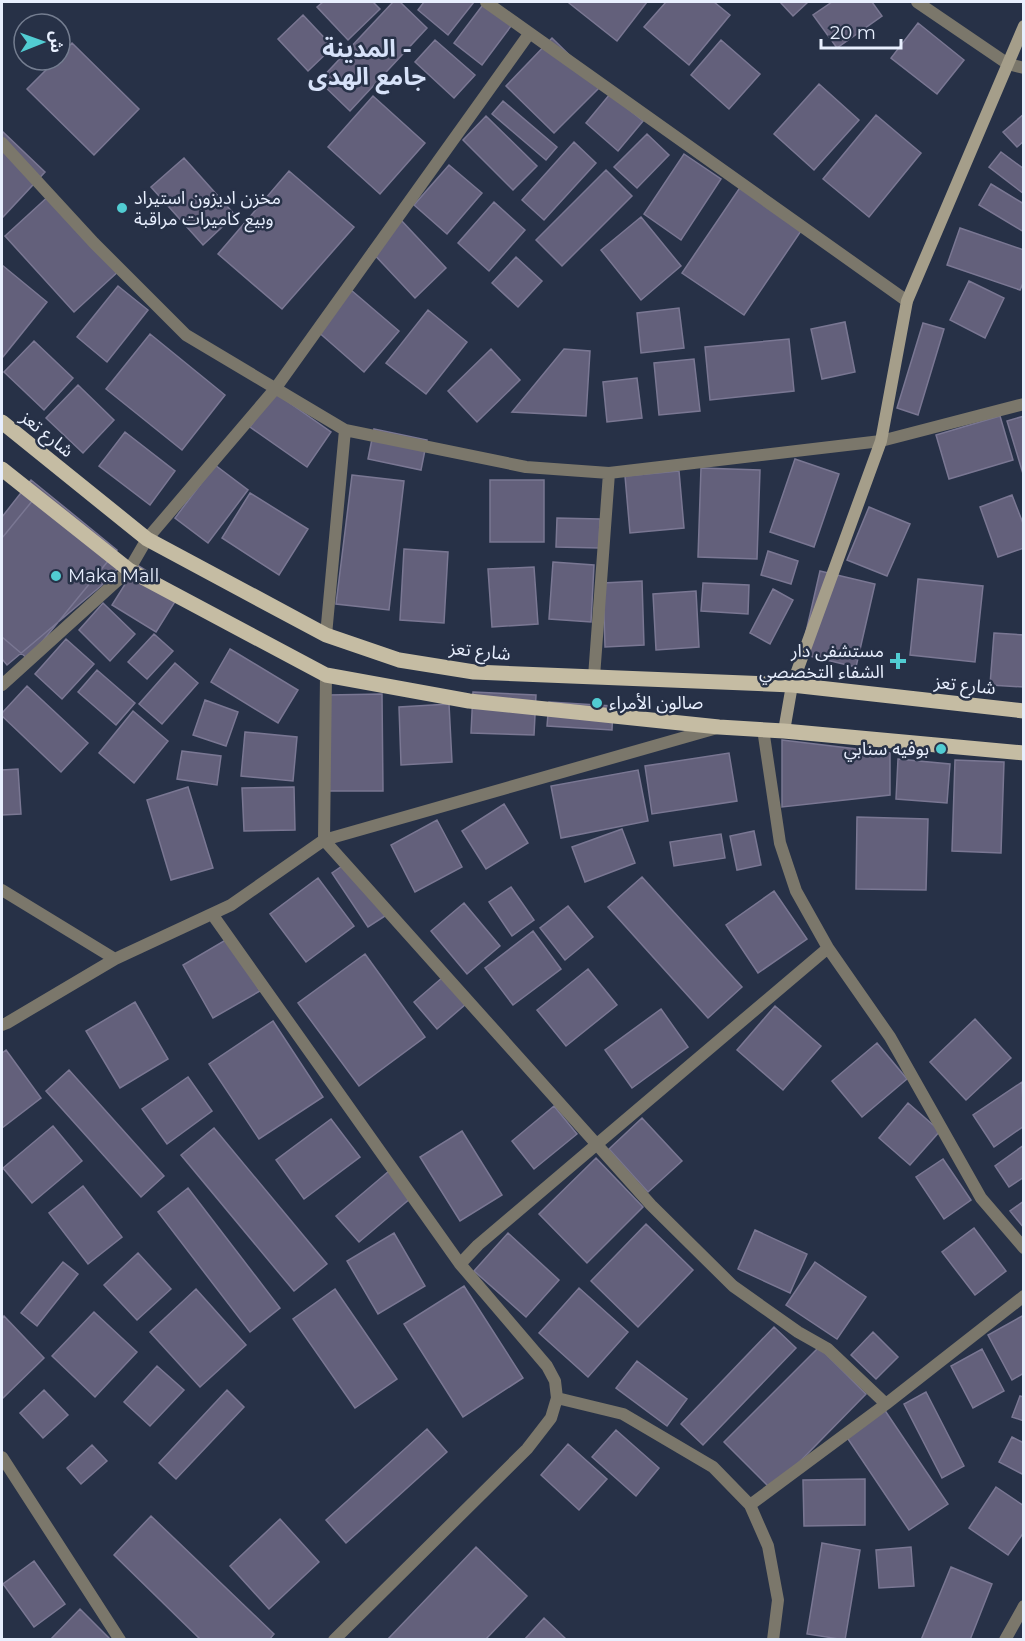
<svg xmlns="http://www.w3.org/2000/svg" width="1025" height="1641" font-family="Montserrat,'Noto Sans Arabic',sans-serif">
  <rect width="100%" height="100%" fill="#273147"/>
  <path fill="#63607b" stroke="#7a7793" stroke-width="1.5" d="M323 2H373L380 9 348 40 317 7Z
    M393 2H400L427 28 350 111 319 81Z
    M424 2H474L448 35 418 10Z
    M485 2 517 18 482 65 454 43Z
    M570 2H647L617 41 569 3Z
    M666 2H714L730 15 689 65 644 27Z
    M780 2H808L793 16Z
    M832 2H872L882 16 837 48 813 15Z
    M303 15 333 47 308 71 278 39Z
    M918 23 964 60 937 94 891 58Z
    M552 38 601 86 554 133 506 86Z
    M435 40 475 75 454 98 415 62Z
    M721 40 760 74 729 109 691 75Z
    M72 43 139 109 94 155 27 89 56 60H60V55Z
    M819 84 859 120 814 170 774 134Z
    M610 94 643 121 618 151 586 123Z
    M373 96 425 143 380 194 328 147Z
    M503 101 557 147 546 160 492 114Z
    M1024 114V141L1017 147 1003 132Z
    M876 115 921 153 869 217 823 179Z
    M486 116 537 166 513 190 463 140Z
    M2 131 45 172 2 218Z
    M647 134 669 155 637 188 614 167Z
    M574 142 596 163 544 220 522 200Z
    M1001 152 1024 169V194L989 167Z
    M684 154 721 179 681 240 644 214Z
    M184 158 235 215 203 245 151 187Z
    M449 165 482 193 447 234 414 205Z
    M606 170 632 196 562 266 536 240Z
    M289 171 354 227 282 309 218 254Z
    M991 184 1024 204V232L979 205Z
    M741 186 803 228 744 315 682 273Z
    M52 193 121 269 74 312 5 236Z
    M494 202 525 230 489 271 458 243Z
    M641 217 681 266 641 300 601 250Z
    M400 219 446 268 415 298 369 249Z
    M960 228 1024 250V281L1020 290 947 265Z
    M516 257 542 281 518 307 492 283Z
    M2 265 47 302 2 358Z
    M969 281 1004 298 985 338 950 320Z
    M118 286 148 310 107 362 77 337Z
    M351 290 399 331 364 372 316 330Z
    M679 308 684 348 641 353 637 313Z
    M428 310 467 342 426 394 386 363Z
    M845 322 855 372 822 379 811 329Z
    M923 323 944 329 918 415 897 408Z
    M150 334 225 395 182 450 106 389Z
    M789 339 794 391 710 400 705 347Z
    M34 341 73 378 44 410 4 372Z
    M491 349 520 380 477 422 448 391Z
    M564 349 590 351 586 416 512 412Z
    M694 359 700 411 659 415 654 363Z
    M637 378 642 418 607 422 603 382Z
    M78 385 114 420 83 453 46 418Z
    M274 392 331 432 307 467 250 427Z
    M1000 416 1013 460 949 479 936 435Z
    M1024 416V477L1007 421Z
    M374 429 427 440 421 470 368 459Z
    M125 432 175 471 150 505 99 466Z
    M795 459 839 474 814 547 770 532Z
    M215 465 248 490 208 543 175 518Z
    M701 468 760 470 757 559 698 557Z
    M679 471 684 528 630 533 625 476Z
    M352 475 404 481 389 610 336 604Z
    M31 480 117 550 28 659 2 637V517Z
    M490 480H544V542H490Z
    M250 493 308 529 279 575 222 538Z
    M1012 495 1024 526V548L998 557 980 507Z
    M33 500 120 566 101 586 7 665 2 659V538Z
    M869 507 910 524 887 576 847 560Z
    M557 518 600 519 599 548 556 547Z
    M404 549 448 552 444 623 400 620Z
    M768 551 798 561 791 584 761 575Z
    M553 562 594 565 591 622 549 619Z
    M137 565 181 592 156 632 112 605Z
    M534 567 538 624 492 627 488 569Z
    M820 571 875 584 856 667 801 654Z
    M918 579 983 586 975 662 910 655Z
    M642 581 644 645 605 647 603 583Z
    M703 583 749 585 748 614 701 611Z
    M773 589 793 600 770 644 750 633Z
    M696 591 699 647 656 650 653 594Z
    M103 603 135 634 110 661 79 630Z
    M994 633 1024 635V687L990 685Z
    M154 634 173 651 147 679 128 662Z
    M66 639 94 664 62 699 35 674Z
    M230 649 298 690 278 723 211 682Z
    M175 663 198 683 162 724 139 704Z
    M97 670 135 703 116 725 78 692Z
    M27 686 88 743 61 772 2 716V713Z
    M473 692 536 695 534 735 471 733Z
    M382 694 383 791H329L328 695Z
    M205 700 238 712 226 746 193 735Z
    M549 702 613 706 612 730 547 726Z
    M449 704 452 762 401 765 399 707Z
    M133 711 168 741 134 783 99 753Z
    M245 732 297 737 293 781 241 776Z
    M782 740 890 753V795L782 807Z
    M182 751 221 756 217 785 177 779Z
    M729 753 737 801 652 814 645 766Z
    M898 759 950 764 947 803 896 799Z
    M955 760 1004 762 1001 853 952 851Z
    M18 769 21 814 2 815V770Z
    M638 770 648 821 561 838 551 786Z
    M188 787 213 868 171 880 147 800Z
    M294 787 295 830 244 831 242 788Z
    M504 804 528 843 486 869 462 831Z
    M857 817 928 819 926 890 856 889Z
    M437 820 462 867 415 892 391 845Z
    M622 829 635 863 585 882 572 847Z
    M754 831 761 865 737 870 730 836Z
    M721 834 725 858 674 866 670 842Z
    M348 862 385 916 368 927 332 873Z
    M642 877 742 987 708 1018 608 907Z
    M318 878 354 926 306 962 270 914Z
    M511 887 534 920 512 936 489 902Z
    M774 891 807 939 758 973 726 925Z
    M464 903 500 946 467 974 431 931Z
    M568 906 593 937 565 960 540 928Z
    M533 931 561 969 513 1005 485 968Z
    M229 938 260 991 213 1018 183 965Z
    M365 954 425 1037 359 1086 298 1003Z
    M588 969 617 1005 566 1046 537 1010Z
    M443 977 466 1004 437 1029 414 1002Z
    M135 1002 168 1059 120 1088 86 1031Z
    M775 1006 821 1046 783 1090 737 1050Z
    M661 1009 688 1047 632 1088 605 1050Z
    M975 1019 1011 1058 966 1100 930 1062Z
    M273 1021 323 1097 259 1139 209 1064Z
    M877 1043 907 1079 862 1117 832 1081Z
    M6 1050 41 1098 2 1128V1053Z
    M69 1070 164 1176 141 1197 46 1091Z
    M188 1077 212 1111 167 1144 142 1109Z
    M1022 1082 1024 1126 994 1147 973 1115Z
    M908 1103 940 1131 910 1165 879 1138Z
    M554 1106 577 1134 534 1169 512 1141Z
    M642 1118 682 1161 648 1192 609 1149Z
    M331 1119 360 1157 304 1199 276 1160Z
    M53 1126 82 1161 32 1203 3 1168Z
    M214 1128 327 1264 294 1291 181 1155Z
    M462 1131 502 1195 460 1221 420 1157Z
    M1024 1145V1177L1009 1187 995 1166Z
    M596 1158 643 1207 587 1263 539 1214Z
    M943 1159 971 1200 944 1219 916 1177Z
    M389 1171 411 1198 359 1242 336 1216Z
    M83 1186 122 1237 88 1264 49 1213Z
    M188 1188 280 1308 250 1332 158 1212Z
    M1024 1201V1228L1010 1211Z
    M646 1224 693 1270 638 1327 591 1281Z
    M974 1228 1006 1271 975 1295 942 1252Z
    M755 1230 807 1254 790 1293 738 1269Z
    M394 1233 425 1286 378 1314 347 1261Z
    M508 1233 559 1280 526 1317 474 1271Z
    M138 1253 171 1289 137 1320 104 1285Z
    M63 1262 78 1274 37 1326 21 1313Z
    M815 1262 866 1297 837 1339 786 1305Z
    M464 1286 523 1378 463 1417 404 1324Z
    M579 1288 628 1332 588 1377 539 1333Z
    M196 1289 246 1345 200 1387 150 1332Z
    M335 1289 397 1379 355 1408 293 1319Z
    M94 1312 137 1352 95 1397 52 1356Z
    M1024 1315V1373L1012 1380 988 1335Z
    M4 1316 44 1358 2 1399V1319Z
    M774 1327 796 1348 703 1445 681 1424Z
    M873 1332 898 1357 876 1379 851 1355Z
    M819 1347 866 1394 772 1490 724 1442Z
    M982 1349 1004 1391 973 1408 951 1366Z
    M637 1361 687 1399 667 1426 616 1388Z
    M157 1366 184 1390 150 1426 124 1402Z
    M44 1390 68 1415 43 1438 20 1413Z
    M227 1390 244 1407 176 1479 159 1463Z
    M926 1392 964 1466 942 1478 904 1404Z
    M1020 1396 1024 1397V1421L1012 1417Z
    M884 1409 948 1504 909 1530 846 1436Z
    M427 1429 447 1452 346 1543 326 1520Z
    M616 1430 659 1468 636 1496 592 1457Z
    M1012 1437 1024 1443V1475L999 1462Z
    M568 1444 607 1479 579 1510 541 1475Z
    M92 1445 107 1461 81 1484 67 1468Z
    M865 1479V1525L804 1526 803 1480Z
    M996 1487 1024 1506V1532L1008 1555 969 1528Z
    M151 1516 274 1634 269 1640H201L114 1555Z
    M280 1519 319 1562 269 1609 230 1566Z
    M822 1543 860 1550 845 1640 807 1634Z
    M476 1547 527 1596 485 1640H387Z
    M911 1547 914 1586 879 1588 876 1550Z
    M34 1561 65 1604 34 1627 3 1584Z
    M951 1567 992 1584 970 1640H921Z
    M80 1609 110 1639 50 1640Z
    M544 1618 567 1640H524Z"/>
  <g fill="none" stroke-linecap="round" stroke-linejoin="round">
    <path stroke="#7b776b" stroke-width="12" d="M486 2 907 301
      M917 2 1008 64 1024 68
      M2 143 94 243 186 335 345 430 526 467 609 473 881 441 1024 404
      M326 635 345 430
      M326 675 324 840 651 1205 733 1286 798 1332 828 1349 886 1404
      M594 677 609 473
      M2 685 129 570 147 539 275 389 529 34
      M763 729 780 843 796 891 828 948 890 1037 981 1198 1024 1248
      M2 890 115 959
      M212 914 460 1264 547 1366 555 1381 557 1398 551 1418 527 1449 334 1640
      M2 1025 7 1023 115 959 231 905 324 840 717 728
      M460 1264 478 1245 828 948
      M557 1398 623 1414 713 1467 750 1505 768 1546 778 1600 773 1640
      M2 1457 120 1640
      M750 1505 886 1404 1024 1296
      M1005 1640 1024 1606"/>
    <path stroke="#a59e8a" stroke-width="12" d="M784 731 792 685 881 441 907 301 1024 26"/>
    <path stroke="#c5bca3" stroke-width="15" d="M2 422 147 539 326 635 399 660 474 672 792 685 1024 711
      M2 469 129 570 326 675 469 701 719 727 784 731 1024 753"/>
  </g>
  <g fill="#51ccd2" stroke="#273147" stroke-width="2">
    <circle cx="122" cy="208" r="6"/>
    <circle cx="56" cy="576" r="6"/>
    <path d="M895 652h6v6h6v6h-6v6h-6v-6h-6v-6h6z"/>
    <circle cx="597" cy="703" r="6"/>
    <circle cx="941" cy="749" r="6"/>
  </g>
  <g text-anchor="middle" stroke-width="5" stroke-linejoin="round" paint-order="stroke">
    <g font-size="18" fill="#e8effe" stroke="#273147" text-anchor="start">
      <text x="134" y="204">مخزن اديزون استيراد<tspan x="134" dy="21">وبيع كاميرات مراقبة</tspan></text>
      <text x="68" y="582">Maka Mall</text>
      <text x="884" y="657" text-anchor="end">مستشفى دار<tspan x="884" dy="21">الشفاء التخصصي</tspan></text>
      <text x="609" y="709">صالون الأمراء</text>
      <text x="929" y="755" text-anchor="end">بوفيه سنابي</text>
    </g>
    <g font-size="18" fill="#e8effe" stroke="#273147">
      <text transform="translate(47 434) rotate(39)" y="6">شارع تعز</text>
      <text transform="translate(480 651) rotate(6)" y="6">شارع تعز</text>
      <text transform="translate(965 685) rotate(6)" y="6">شارع تعز</text>
    </g>
    <g font-size="24" font-weight="bold" fill="#d7e2f9" stroke="#273147">
      <text x="367" y="57">المدينة -<tspan x="367" dy="28">جامع الهدى</tspan></text>
    </g>
  </g>
  <rect width="1025" height="1641" fill="none" stroke="#e8effe" stroke-width="6"/>
  <g transform="translate(42 42) rotate(89)"><circle r="28" fill="#273147" stroke="#747d90" stroke-width="1.5"/>
  <path d="M0-4.5L10 22L0 15L-10 22Z" fill="#51ccd2"/>
  <text y="-9" font-size="16" font-weight="bold" text-anchor="middle" fill="#e8effe">ش</text>
  </g>
  <path d="M821 39v9h80v-9" fill="none" stroke="#e8effe" stroke-width="3"/>
  <text x="830" y="39" font-size="18" fill="#e8effe" stroke="#273147" stroke-width="4.5" paint-order="stroke">20 m</text>
</svg>
